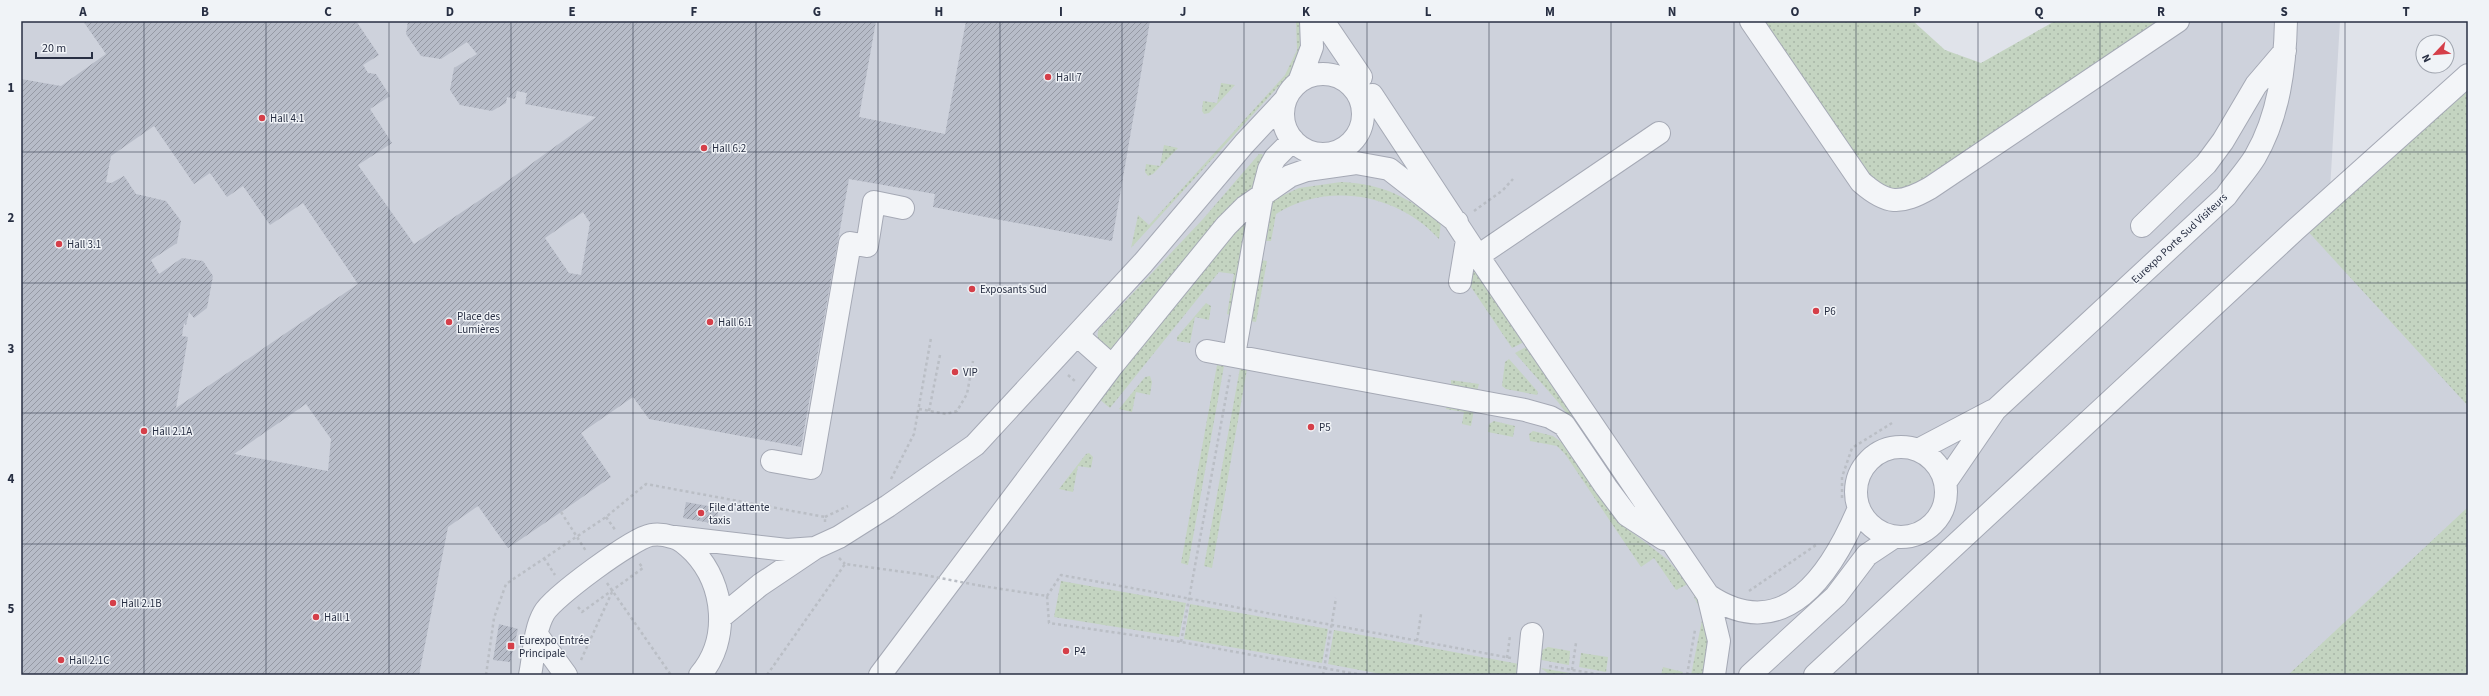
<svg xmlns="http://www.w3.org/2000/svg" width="2489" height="696" font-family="'Source Sans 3',sans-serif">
  <defs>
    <pattern id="green-dots" width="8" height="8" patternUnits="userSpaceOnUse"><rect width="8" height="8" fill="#c4d4c1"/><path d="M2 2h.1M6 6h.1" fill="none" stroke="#a8b6a7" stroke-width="1.8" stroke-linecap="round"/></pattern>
    <pattern id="building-hatch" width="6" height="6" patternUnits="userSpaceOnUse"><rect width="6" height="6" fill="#b7bcc8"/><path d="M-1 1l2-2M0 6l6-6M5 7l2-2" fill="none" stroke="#9599a4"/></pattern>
  </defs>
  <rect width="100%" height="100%" fill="#e0e3ea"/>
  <path fill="#ced2dc" d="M21 21H1761L1856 162 2159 21H2340L2330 190 2468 63V675H1805L1938 552 1803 675H21Z"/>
  <path fill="url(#green-dots)" d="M1296 21H1299C1304 41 1299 58 1289 75L1131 248 1138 215 1149 225 1285 75 1297 50Z
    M1761 21H1913L1945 50 1981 63 2055 21H2159L1922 183C1917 185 1910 190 1905 190 1885 192 1869 174 1856 162Z
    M2468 80V406L2304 227Z
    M1221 83 1235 85 1209 113 1204 114 1202 111 1203 101 1217 103Z
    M1164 145 1178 148 1153 174 1148 176 1145 172 1146 164 1160 166Z
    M1259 154H1262L1264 157 1256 185 1114 349C1103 350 1094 339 1099 329L1203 219Z
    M1341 182C1384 184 1407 197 1441 223L1439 239C1398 194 1328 181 1276 214L1271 241H1266L1273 200 1299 188Z
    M1247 221 1232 316 1227 314 1234 274 1219 272 1110 408 1099 399 1229 238Z
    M1261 260 1267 261 1256 322 1250 321Z
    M1472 266 1524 342 1512 348 1469 284Z
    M1206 303 1211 306 1209 320 1195 317 1190 343 1177 341V337Z
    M1528 346 1589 438 1586 440 1558 402 1515 353Z
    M1509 359 1538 392 1537 395 1506 389 1502 386 1505 362Z
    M1217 365 1224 366 1188 565 1181 563Z
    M1240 368 1247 369 1212 568 1204 566Z
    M1150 376 1152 382 1150 395 1136 392 1132 412 1119 409 1145 377Z
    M1451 380 1479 384 1477 391 1451 385Z
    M1447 406 1474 410 1471 426 1462 424 1464 412 1446 409Z
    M1494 421 1515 426 1513 437 1488 432 1489 424Z
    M1533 431 1553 436 1564 444 1620 523 1668 560 1688 584 1676 590 1654 558 1641 567 1565 454 1557 446 1530 441 1529 434Z
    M1089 453 1093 457 1091 468 1078 466 1073 492 1059 489 1086 454Z
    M2468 507V675H2288Z
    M1061 581 1186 603 1179 637 1054 617Z
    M1696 596 1709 621 1708 675H1691L1703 615 1694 597Z
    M1190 604 1328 629 1322 663 1184 639Z
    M1334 630 1519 664 1517 675H1386L1328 664Z
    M1548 647 1570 651 1569 665 1536 659 1538 652Z
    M1581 653 1608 657 1606 672 1579 667Z
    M1663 667 1683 672 1682 675H1661Z
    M1541 668 1581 675H1550Z"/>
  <path fill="url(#building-hatch)" fill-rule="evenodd" d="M83 21H356L379 55 363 65 368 73 376 74 390 96 370 109 392 143 358 165 414 244 498 188 596 117 525 104 527 93 517 91 515 99 507 97 506 103 492 111 460 105 450 90 454 68 477 54 467 42 441 59 421 56 406 34 408 21H876L859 117 945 134 966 21H1150L1112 241 933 207 935 194 849 179 801 447 649 419 633 397 581 433 611 477 561 512 508 548 478 506 448 527 419 675H21V79L61 86 106 54ZM154 126 194 184 210 173 227 197 243 186 270 225 303 203 358 284 176 408 188 337 182 336 184 323 186 325 189 312 194 318 207 308 213 276 203 261 182 258 159 274 151 260 177 243 181 221 166 201 136 194 124 176 111 183 106 182 111 156ZM583 212 590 223 581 275 569 273 545 238ZM306 404 331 439 328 471 234 454Z
    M686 502 719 508 716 524 683 518Z
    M499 624 518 629 510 662 493 660Z"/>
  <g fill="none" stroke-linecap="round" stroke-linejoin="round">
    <defs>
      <path id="minor" d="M1323 21 1361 77 1352 86
        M1751 21 1861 182C1887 205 1900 205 1930 188L2178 21
        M1283 114a40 40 0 1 1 80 0a40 40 0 1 1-80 0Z
        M1299 82 1312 47 1311 21
        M1360 98 1372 95 1478 256 1708 595 1719 641 1714 675
        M2142 226 2206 164 2223 141 2256 85 2285 51
        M1478 256 1659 133
        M1460 282 1467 240
        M1077 335 1112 366
        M1207 351 1525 410 1550 417 1564 425 1606 487 1627 515 1664 539
        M1234 355 1262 196 1269 169 1275 158 1293 140
        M1856 492a45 45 0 1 1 90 0a45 45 0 1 1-90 0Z
        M1918 450 1992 411
        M772 461 811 468 850 243 867 246 874 202 903 208
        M1945 483 1995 410 2226 196C2235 183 2247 170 2255 157 2279 116 2285 67 2286 21
        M675 537 787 550 815 548
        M1708 595C1785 647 1832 572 1859 508
        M721 617 760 585 815 548 839 537 888 506 975 445 1143 263 1244 144 1286 99
        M537 635 566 675
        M530 675C534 656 534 630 544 613 553 597 633 538 651 535 657 534 666 535 672 537 680 538 689 547 694 552 725 585 730 640 700 675
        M880 675 1112 366 1226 226 1245 207 1290 176 1307 170 1356 163 1389 169 1457 222
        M1528 675 1532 634
        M1750 675 1836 596 1867 555 1894 537
        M1815 675 2295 230 2468 75"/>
    </defs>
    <use href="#minor" stroke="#a5a9b5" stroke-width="24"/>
    <path stroke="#babec5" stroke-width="2.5" stroke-dasharray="3 3" stroke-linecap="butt" d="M1474 211 1503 190 1513 179
      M1068 375 1076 382
      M919 409 946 414 957 411 967 394 973 361
      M929 411 940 355
      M891 479 914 434 931 338
      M1842 498V477L1852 448 1892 423
      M561 512 586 551
      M606 517 616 531
      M825 517 848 506
      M544 558 555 575
      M839 558 845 564
      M607 583 671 675
      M982 586 1047 596 1049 623 1181 642 1362 675
      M1749 591 1816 545
      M1047 596 1061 575 1511 658
      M578 607 582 612 643 568 639 563
      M1417 641 1421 614
      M1181 642 1230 375
      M1507 658 1510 636
      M581 660 612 592
      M1549 666 1602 675
      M1572 670 1576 643
      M486 675 494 618 506 584 606 517 646 484 825 517V522
      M767 675 845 564 919 574
      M1323 675 1336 598
      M1687 675 1695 630"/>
    <use href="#minor" stroke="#f3f5f8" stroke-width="22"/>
    <path stroke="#babec5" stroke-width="2.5" stroke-dasharray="3 3" stroke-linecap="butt" d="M919 574 982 586"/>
  </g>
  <path fill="none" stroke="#282f43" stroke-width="1" stroke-opacity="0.55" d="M144 21V675M266 21V675M389 21V675M511 21V675M633 21V675M756 21V675M878 21V675M1000 21V675M1122 21V675M1244 21V675M1367 21V675M1489 21V675M1611 21V675M1734 21V675M1856 21V675M1978 21V675M2100 21V675M2222 21V675M2345 21V675M21 152H2468M21 283H2468M21 413H2468M21 544H2468"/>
  <g fill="#d53f49" stroke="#f0f3f7" stroke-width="1.5">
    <circle cx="1048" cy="77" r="4"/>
    <circle cx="262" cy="118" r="4"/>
    <circle cx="704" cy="148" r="4"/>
    <circle cx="59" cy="244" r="4"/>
    <circle cx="972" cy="289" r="4"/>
    <circle cx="1816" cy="311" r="4"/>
    <circle cx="449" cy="322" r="4"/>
    <circle cx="710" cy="322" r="4"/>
    <circle cx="955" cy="372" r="4"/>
    <circle cx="1311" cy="427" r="4"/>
    <circle cx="144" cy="431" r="4"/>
    <circle cx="701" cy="513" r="4"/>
    <circle cx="113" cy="603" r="4"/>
    <circle cx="316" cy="617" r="4"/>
    <rect x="507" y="642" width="8" height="8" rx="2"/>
    <circle cx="1066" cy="651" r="4"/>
    <circle cx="61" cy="660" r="4"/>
  </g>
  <g text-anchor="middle" stroke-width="3" stroke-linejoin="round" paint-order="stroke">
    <g font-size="11" fill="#282f43" stroke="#f0f3f7" text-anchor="start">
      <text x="1056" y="81">Hall 7</text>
      <text x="270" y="122">Hall 4.1</text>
      <text x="712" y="152">Hall 6.2</text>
      <text x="67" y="248">Hall 3.1</text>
      <text x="980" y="293">Exposants Sud</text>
      <text x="1824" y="315">P6</text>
      <text x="457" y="320">Place des<tspan x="457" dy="13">Lumières</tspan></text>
      <text x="718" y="326">Hall 6.1</text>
      <text x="963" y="376">VIP</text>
      <text x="1319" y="431">P5</text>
      <text x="152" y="435">Hall 2.1A</text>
      <text x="709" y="511">File d'attente<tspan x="709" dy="13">taxis</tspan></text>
      <text x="121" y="607">Hall 2.1B</text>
      <text x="324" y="621">Hall 1</text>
      <text x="519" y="644">Eurexpo Entrée<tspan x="519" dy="13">Principale</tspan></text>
      <text x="1074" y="655">P4</text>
      <text x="69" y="664">Hall 2.1C</text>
    </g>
    <g font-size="11" fill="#282f43" stroke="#f0f3f7">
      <text transform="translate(2179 238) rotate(-43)" y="4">Eurexpo Porte Sud Visiteurs</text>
    </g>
  </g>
  <rect width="2489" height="696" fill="none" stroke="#f0f3f7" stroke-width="44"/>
  <g transform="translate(2435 54) rotate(244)"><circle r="19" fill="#f0f3f7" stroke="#a0a5af"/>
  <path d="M0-3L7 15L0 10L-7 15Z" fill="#d53f49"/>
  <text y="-6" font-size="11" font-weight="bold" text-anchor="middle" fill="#282f43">N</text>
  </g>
  <path d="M36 52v6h56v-6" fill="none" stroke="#282f43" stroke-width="2"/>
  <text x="42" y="52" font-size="12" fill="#282f43" stroke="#f0f3f7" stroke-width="3" paint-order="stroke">20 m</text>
  <rect x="22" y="22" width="2445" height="652" fill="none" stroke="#282f43" stroke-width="1.5"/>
  <g font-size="13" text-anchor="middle" font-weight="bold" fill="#282f43">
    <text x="83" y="16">A</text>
    <text x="205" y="16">B</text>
    <text x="328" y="16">C</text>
    <text x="450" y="16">D</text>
    <text x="572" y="16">E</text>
    <text x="694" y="16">F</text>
    <text x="817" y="16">G</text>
    <text x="939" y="16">H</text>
    <text x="1061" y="16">I</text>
    <text x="1183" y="16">J</text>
    <text x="1306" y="16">K</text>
    <text x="1428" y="16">L</text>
    <text x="1550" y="16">M</text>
    <text x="1672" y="16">N</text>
    <text x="1795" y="16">O</text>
    <text x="1917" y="16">P</text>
    <text x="2039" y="16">Q</text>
    <text x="2161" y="16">R</text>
    <text x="2284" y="16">S</text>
    <text x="2406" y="16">T</text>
    <text x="11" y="92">1</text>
    <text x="11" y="222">2</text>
    <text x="11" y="353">3</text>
    <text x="11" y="483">4</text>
    <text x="11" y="613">5</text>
  </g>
</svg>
